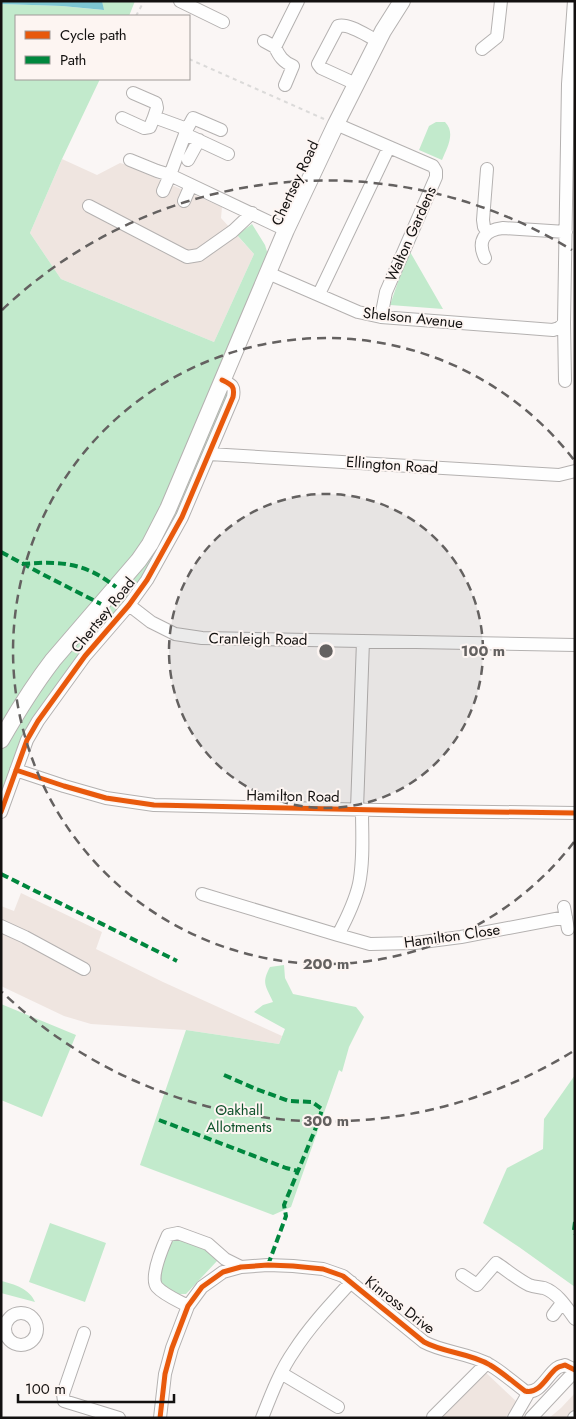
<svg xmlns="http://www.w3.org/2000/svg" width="576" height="1419" font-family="Jost,sans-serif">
  <rect width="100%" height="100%" fill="#faf6f5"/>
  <path fill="#efe5e0" d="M62 159 97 175 120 163 124 164 222 207 221 218 254 254 214 342 61 279 30 233Z
    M21 893 102 932 96 949 163 982 282 1036 279 1044 186 1030 91 1024 64 1016 1 986V906L14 911Z
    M482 1369 518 1403 505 1418H431Z
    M575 1393V1418H549L561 1408Z"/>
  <path fill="#c2eacc" d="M102 1H135L129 16H16V79H100L62 159 30 233 61 279 214 342 254 254 237 235 252 224 265 245 268 255 145 542 1 734V4L62 6 103 10Z
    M436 122H445C456 133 447 148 442 160L419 150 429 126Z
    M409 250 443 309 390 305Z
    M222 380 235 390 147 580 48 705 1 812V740L139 560Z
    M284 965 285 978 293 994 356 1007 364 1017 349 1047 342 1072 339 1070 291 1207 273 1215 140 1165 186 1030 279 1044 285 1029 254 1012 263 1005 273 1002C266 986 261 984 270 967Z
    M1 1004 76 1035 42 1117 1 1100Z
    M575 1075V1287L519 1247 483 1223 507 1168 543 1149 544 1119Z
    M50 1223 106 1243 85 1302 29 1282Z
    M179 1237C191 1241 213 1246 217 1261L186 1294H177L160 1284 158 1276 170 1240Z
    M1 1281C14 1284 30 1289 35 1302L1 1293Z"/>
  <path fill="#7dc6d2" d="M1 1H102L104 10 62 6 1 4Z"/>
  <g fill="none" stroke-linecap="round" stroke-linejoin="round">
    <defs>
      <path id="minor" d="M180 1 223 22
        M264 41 275 47C279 56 283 62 293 66L285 85
        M275 47 298 1
        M482 49 497 37 501 1
        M356 84 321 68 318 64 338 26C349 23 367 36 378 41
        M133 93 156 103 157 108 154 117 187 129
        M122 118 144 128 150 127 154 117
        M336 124 433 166 436 171V177L386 292 381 317
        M221 130 193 118 187 129 170 175 286 230
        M185 134 228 154
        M130 160 157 171 170 175 163 191
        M188 160 199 140
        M487 169 483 220 484 227 488 232
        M184 201 191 185
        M89 206 187 257 199 255 233 231 252 213
        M485 258C477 241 484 230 503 228L566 232
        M268 273 358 312 381 317 553 330 559 328 564 323
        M319 294 389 147
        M565 381 564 323 568 84 574 1
        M209 454 559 475 575 471
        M129 605 151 622 175 634 202 638 575 645
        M16 770 64 786 106 798 154 805 424 811 575 813
        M357 809 363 641
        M362 810C362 834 364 860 359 884 355 902 347 918 338 935L370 944 415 943 461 937 566 917
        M1 812 27 740 38 721 85 656 129 605 147 580 182 517 233 397C235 386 232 385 222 380
        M202 894 338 935
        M564 907 568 929
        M1 926 25 937 84 969
        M462 1275 477 1285 496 1263C507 1270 517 1279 529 1285 534 1287 539 1287 544 1288 558 1293 567 1308 575 1319
        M188 1306C179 1301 164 1295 157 1287 149 1278 163 1246 168 1235L178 1233 208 1244 225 1259 241 1267
        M5 1329a16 16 0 1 1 32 0a16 16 0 1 1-32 0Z
        M553 1315 562 1303
        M84 1333 63 1394 64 1401 119 1418
        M281 1373 338 1407
        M433 1417 487 1363
        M160 1418 165 1374 172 1348 188 1306 202 1287 223 1272 241 1267 268 1265 293 1266 323 1269 343 1276 424 1342C444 1353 471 1353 490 1365 502 1372 513 1382 525 1391 540 1395 547 1375 557 1368 560 1366 563 1366 565 1365L575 1370
        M262 1418C271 1395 280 1371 294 1351 310 1326 331 1304 351 1282
        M514 1418 529 1392
        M531 1418 575 1371
        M574 1418 575 1417"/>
      <path id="major" d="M1 740C17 712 33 686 53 660L139 560 150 544 168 509 286 230 336 124 383 31 402 1"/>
    </defs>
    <use href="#minor" stroke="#b4b1b0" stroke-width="14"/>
    <use href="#major" stroke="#b4b1b0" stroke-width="18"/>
    <path stroke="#dbdad9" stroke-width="2" stroke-dasharray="4 4" stroke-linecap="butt" d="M136 16 144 1
      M189 59 324 119"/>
    <use href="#minor" stroke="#fefefe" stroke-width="12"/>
    <use href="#major" stroke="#fefefe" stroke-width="16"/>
    <path stroke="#00873e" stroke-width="4" stroke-dasharray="8 4" stroke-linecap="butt" d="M1 552 44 575 101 604
      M22 564C60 561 84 562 116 587
      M1 874 177 961
      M224 1075 256 1089 289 1101 312 1102 322 1109 319 1120 284 1205 286 1216 268 1265
      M159 1120 286 1168 298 1171
      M575 1222 574 1230 575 1234"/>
    <defs>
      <path id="cycleway" d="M16 770 64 786 106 798 154 805 424 811 575 813
        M1 812 27 740 38 721 85 656 129 605 147 580 182 517 233 397C235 386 232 385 222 380
        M160 1418 165 1374 172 1348 188 1306 202 1287 223 1272 241 1267 268 1265 293 1266 323 1269 343 1276 424 1342C444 1353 471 1353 490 1365 502 1372 513 1382 525 1391 540 1395 547 1375 557 1368 560 1366 563 1366 565 1365L575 1370"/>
    </defs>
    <use href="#cycleway" stroke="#fdf5f2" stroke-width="8"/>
    <use href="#cycleway" stroke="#e8590c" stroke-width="5"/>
  </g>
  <circle cx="326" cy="651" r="157" fill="#646160" fill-opacity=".12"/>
  <g fill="none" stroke="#646160" stroke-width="2.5" stroke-dasharray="9 6">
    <circle cx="326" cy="651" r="157"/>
    <path d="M574 842A313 313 0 1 1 574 460"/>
    <path d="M572 1052A470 470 0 0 1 2 992M2 310A470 470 0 0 1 572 250"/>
  </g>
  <g text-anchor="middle" stroke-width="4" stroke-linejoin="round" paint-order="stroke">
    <g font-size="15" fill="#131110" stroke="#fdf5f2">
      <text transform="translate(295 183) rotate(-65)" y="5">Chertsey Road</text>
      <text transform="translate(411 234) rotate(-66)" y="5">Walton Gardens</text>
      <text transform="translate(413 318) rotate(6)" y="5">Shelson Avenue</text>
      <text transform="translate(392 465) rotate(4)" y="5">Ellington Road</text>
      <text transform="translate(103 615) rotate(-51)" y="5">Chertsey Road</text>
      <text transform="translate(258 639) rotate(1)" y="5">Cranleigh Road</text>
      <text transform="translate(293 796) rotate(1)" y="5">Hamilton Road</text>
      <text transform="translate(452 936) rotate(-8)" y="5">Hamilton Close</text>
      <text transform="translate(400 1305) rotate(38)" y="5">Kinross Drive</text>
    </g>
    <g font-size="15" fill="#0e522b" stroke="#fdf5f2">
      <text x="239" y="1115">Oakhall<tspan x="239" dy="17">Allotments</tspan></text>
    </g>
  </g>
  <circle cx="326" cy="651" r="8" fill="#646160" stroke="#fdf5f2" stroke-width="2.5"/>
  <g font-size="15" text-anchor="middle" font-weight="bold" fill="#646160" stroke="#fdf5f2" stroke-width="4" stroke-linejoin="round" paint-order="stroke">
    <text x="483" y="656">100 m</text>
    <text x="326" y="969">200 m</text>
    <text x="326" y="1126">300 m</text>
  </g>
  <rect width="576" height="1419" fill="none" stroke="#131110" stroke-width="5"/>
  <rect x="15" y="15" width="175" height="65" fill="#fdf5f2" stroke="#9f9a98"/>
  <rect x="25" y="31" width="25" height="8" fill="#e8590c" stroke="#9f9a98"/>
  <text x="60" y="40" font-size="15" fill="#131110">Cycle path</text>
  <rect x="25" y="56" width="25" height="8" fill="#00873e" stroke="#9f9a98"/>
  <text x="60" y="65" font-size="15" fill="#131110">Path</text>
  <path d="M18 1394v8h156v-8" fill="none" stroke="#131110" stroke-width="2.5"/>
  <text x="25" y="1394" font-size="15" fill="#131110" stroke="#fdf5f2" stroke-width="4" paint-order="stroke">100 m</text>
</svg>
